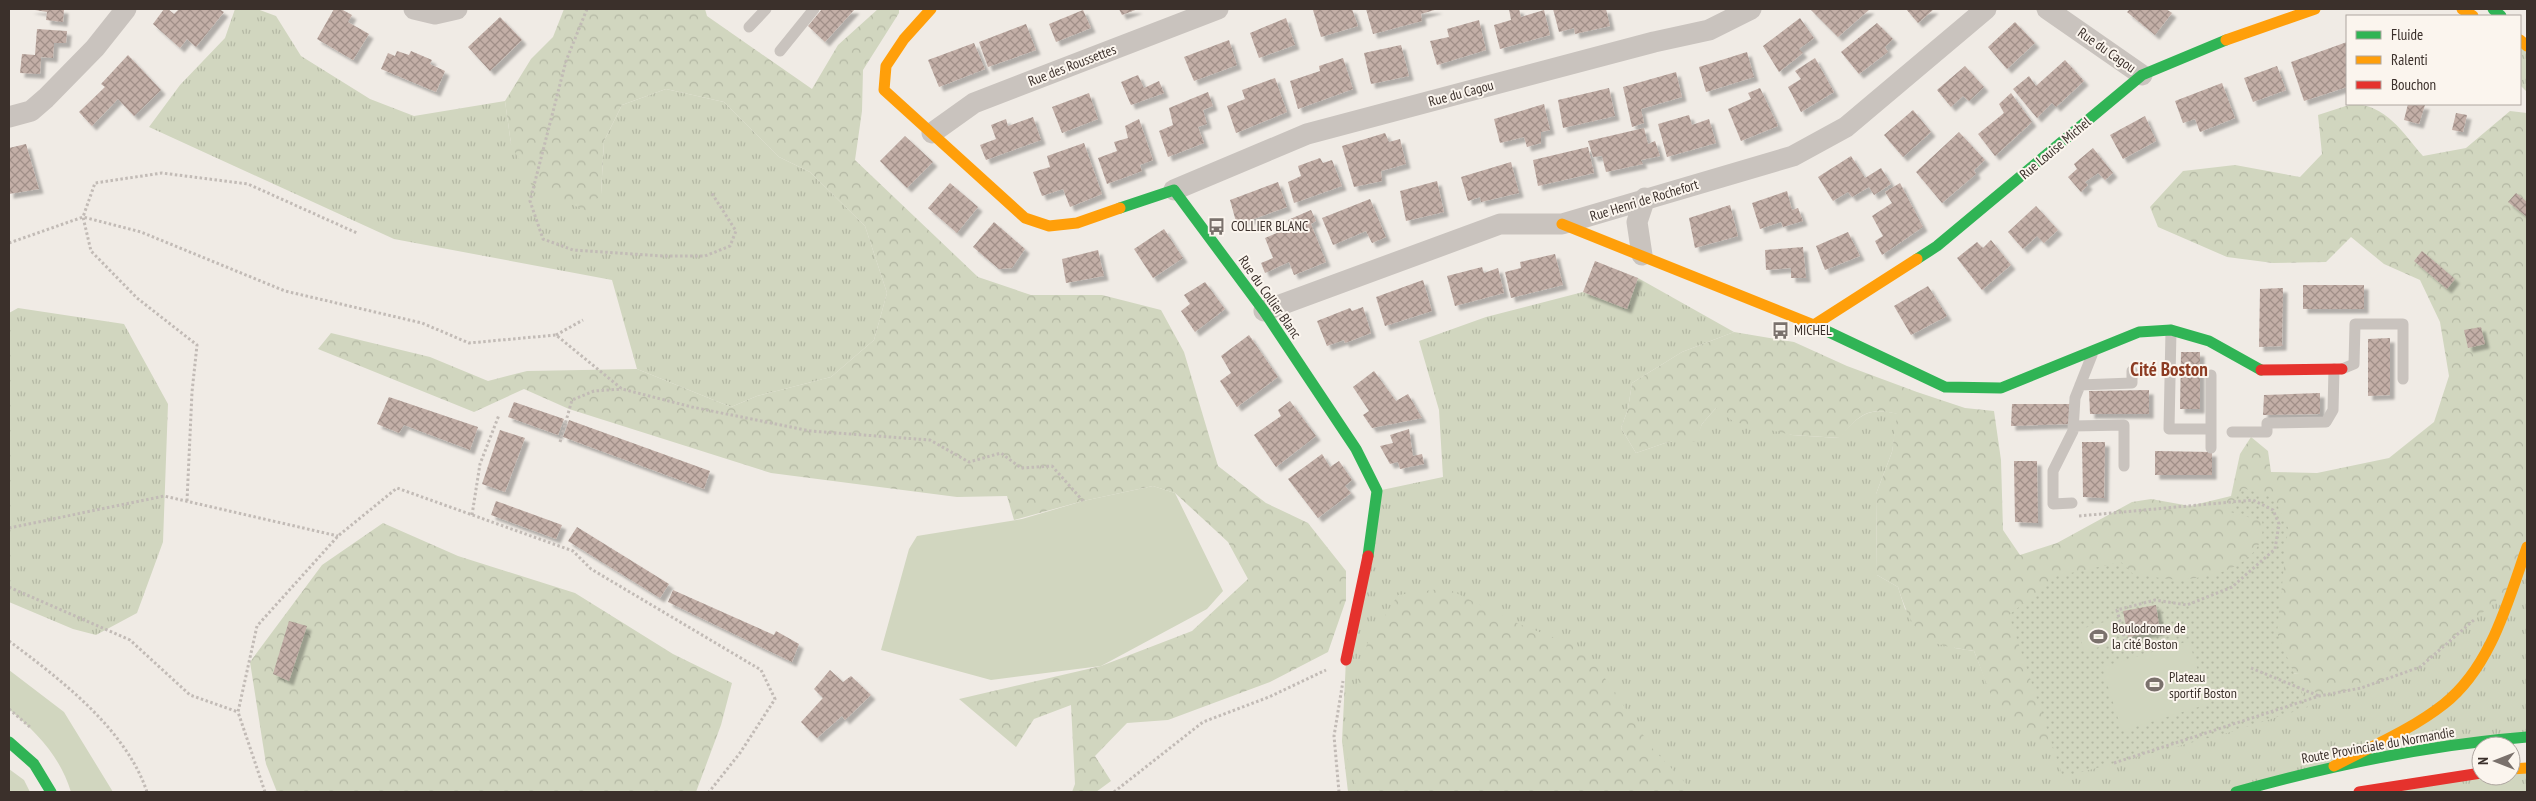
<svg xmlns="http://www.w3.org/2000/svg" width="2536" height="801" font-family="'PT Sans Narrow',sans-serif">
  <defs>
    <pattern id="grass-tufts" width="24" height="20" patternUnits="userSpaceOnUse" patternTransform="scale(1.25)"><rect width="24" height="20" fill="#d1d6bf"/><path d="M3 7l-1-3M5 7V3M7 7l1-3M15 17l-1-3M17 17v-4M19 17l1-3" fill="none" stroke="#b4b8a4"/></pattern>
    <pattern id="forest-crowns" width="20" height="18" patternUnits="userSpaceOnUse" patternTransform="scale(1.25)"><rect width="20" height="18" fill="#d1d6bf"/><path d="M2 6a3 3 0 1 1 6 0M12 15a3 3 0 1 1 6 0" fill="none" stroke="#b4b8a4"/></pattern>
    <pattern id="park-dots" width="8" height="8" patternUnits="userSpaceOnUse" patternTransform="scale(1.25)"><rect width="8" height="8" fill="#d1d6bf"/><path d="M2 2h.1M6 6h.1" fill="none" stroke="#b4b8a4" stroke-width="1.8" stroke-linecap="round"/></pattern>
    <pattern id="building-cross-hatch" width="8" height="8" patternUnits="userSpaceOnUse" patternTransform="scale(1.25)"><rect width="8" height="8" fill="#c3afa7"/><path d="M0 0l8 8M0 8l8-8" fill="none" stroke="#a08f88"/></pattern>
    <filter id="shadow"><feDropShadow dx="4.5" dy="4.5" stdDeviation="1" flood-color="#0004"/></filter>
  </defs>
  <rect width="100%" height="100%" fill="#f0ebe5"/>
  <path fill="url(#grass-tufts)" d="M235 9H257L276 16 301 56 370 99 414 116 505 101 511 144 601 194 604 141 622 105 666 89 724 102 779 157 810 172 865 226 887 293 874 340 831 377 757 396 731 407 637 369 612 280 394 239 149 127 180 85 225 38Z
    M2520 40 2527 46V92L2520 85Z
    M1638 278 1734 332 1682 352 1632 383 1628 409 1621 428 1636 453 1668 442 1695 441 1702 424 1716 408 1792 435 1839 438C1858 416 1868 406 1898 414L1892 452 1876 494 1877 575 1898 587 1905 609 1955 648 1974 651 1992 696 2218 665 2299 674 2420 667 2460 632 2527 547V732L2236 792H1348L1342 741 1346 660 1377 491 1443 477 1439 410 1419 341 1486 317 1583 292 1627 308Z
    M18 308 124 324 168 404 163 542 137 613 96 635 73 629 9 602V313Z
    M2527 771V792H2359L2481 776H2511Z"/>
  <path fill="url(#forest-crowns)" d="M564 9H705L707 16 812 89 838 45 878 9H899V13L863 70 862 111 855 160 978 277 1031 295H1102L1161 310 1184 352 1218 466 1266 503 1308 523 1346 571V600L1328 652 1270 682 1168 720 1127 723 1095 756 1111 781 1096 792H1072L1075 784 1071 705 1034 719 1016 747 959 699 1101 666 1192 631 1248 579 1228 542 1175 493 1153 486 1083 501 1014 520 1007 496 957 497 771 473 569 409 524 389 474 412 318 349 331 333 430 357 488 381 527 371 637 369 731 407 757 396 831 377 874 340 887 293 865 226 810 172 779 157 724 102 666 89 622 105 604 141 601 194 587 211 533 188 511 144 505 101 531 59 553 37Z
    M2352 104C2386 104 2403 133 2423 156L2466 148 2510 111 2527 113V547L2513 586 2420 667 2361 688 2319 696 2299 674 2251 668 2076 760C2045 744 2008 728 1991 695 1985 681 1980 666 1974 651 1962 649 1930 645 1922 636 1910 623 1903 603 1898 587L1877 575 1876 494 1892 452 1897 414C1867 406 1858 416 1840 438L1792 435 1734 422 1716 408 1702 424 1696 442H1668L1636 453 1621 428 1628 409 1632 383 1682 352 1734 332 1794 342 1847 366 1917 392 1965 408 1994 411 2001 460 2003 530 2020 555 2057 543 2132 502 2151 499 2190 506 2231 496 2240 454 2251 437 2268 451 2271 472 2317 473 2389 458 2434 422 2449 376 2440 322 2420 280 2384 264 2351 237 2326 262 2273 263 2227 257 2158 227 2150 207 2183 171 2235 165 2300 177 2322 154 2318 115Z
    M383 523 458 556 575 593 673 654 732 683 721 725 696 792H277L266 764 250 662 322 565Z
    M1446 588 1519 624 1586 650 1652 748 1694 792H1358L1342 741 1367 644 1398 595Z"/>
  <path fill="url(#park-dots)" d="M2243 488 2274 498 2288 528 2277 633 2308 707 2231 732 2063 777 2009 615 2057 576 2121 562 2133 574C2151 576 2170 581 2187 579 2220 577 2269 560 2262 521L2227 511Z"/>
  <path fill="#d1d6bf" d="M1153 486 1175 493 1223 591 1207 609 1101 666 991 680 881 650 909 549 917 536 1022 519 1083 501Z
    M2114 619 2118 642 2084 651 2078 630Z
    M2189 641 2208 704 2122 731 2102 667Z
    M9 670 64 712 113 792H71C60 756 37 733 9 709Z
    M9 769 24 780 30 792H9Z"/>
  <path fill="url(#building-cross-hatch)" filter="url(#shadow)" d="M29 9H64L63 22 46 20 47 12Z
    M164 9H168L174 14 179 9H219L224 12 196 47 187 39 180 48 153 24Z
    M334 9H341L352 15 348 22 369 34 353 60 317 39Z
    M822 9H855L825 42 808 26Z
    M1119 9H1138L1122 15Z
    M1317 9H1352L1358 26 1321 37 1313 10Z
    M1366 9H1438L1421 14 1422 21 1373 34Z
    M1509 9H1519L1521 17 1544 10 1550 35 1500 49 1494 25 1511 20Z
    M1553 9H1606L1610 26 1575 34 1574 28 1559 32Z
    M1810 9H1870L1838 37Z
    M1906 9H1934L1918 23Z
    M2130 9H2166L2172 13 2155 35 2127 12Z
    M1083 10 1091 28 1056 42 1049 24Z
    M500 17 522 40 490 71 468 47Z
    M1286 18 1295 45 1259 58 1250 33Z
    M1800 18 1814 38 1799 49 1803 53 1779 72 1763 46Z
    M1479 20 1486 50 1437 65 1430 41 1449 37 1447 29Z
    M2015 22 2035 43 2007 69 1988 47Z
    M1877 23 1893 39 1885 47 1888 52 1859 74 1841 52Z
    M1026 24 1036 50 988 67 979 42Z
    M37 29 67 31 66 43H54L53 58 41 57 40 74 20 73 22 54 35 55Z
    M1229 40 1237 65 1194 81 1184 57Z
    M2347 42V87L2304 101 2291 62Z
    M974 43 985 69 939 87 928 60Z
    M1401 45 1409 76 1371 84 1364 53Z
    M397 51 409 55 411 51 432 60 430 64 445 71 436 92 381 69 388 53 395 56Z
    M1747 52 1754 77 1706 92 1699 67Z
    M128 55 161 90 134 116 118 99 92 126 79 112 105 87 101 84Z
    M1343 58 1353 89 1298 109 1290 81 1320 71 1319 66Z
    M1815 58 1834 92 1801 112 1788 87 1801 79 1795 71Z
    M2065 60 2084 81 2056 107 2052 103 2037 118 2013 89 2029 76 2036 86Z
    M1965 66 1984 87 1969 101 1963 96 1951 107 1937 90Z
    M2277 66 2286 90 2253 102 2244 78Z
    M1676 72 1682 97 1641 109 1644 123 1632 127 1623 87Z
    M1138 75 1144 88 1159 81 1164 93 1131 105 1121 82Z
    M1275 78 1287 112 1236 133 1227 106 1245 99 1242 90Z
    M2222 83 2235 118 2200 132 2195 119 2183 123 2175 101Z
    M1609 88 1615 116 1563 128 1558 100Z
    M1760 88 1778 126 1741 141 1728 109 1751 99 1748 93Z
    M1208 92 1213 106 1203 110 1207 124 1198 127 1204 143 1168 157 1159 131 1173 125 1169 108Z
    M1089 93 1098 119 1062 133 1052 107Z
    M2011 93 2032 122 1995 156 1978 134 2004 113 1999 104Z
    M1544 104 1550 130 1541 132V143L1527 147 1524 137 1500 143 1494 119Z
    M2408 104 2425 105 2419 124 2404 120Z
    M1913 110 1931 132 1903 157 1884 135Z
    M2456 113 2467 115 2463 132 2452 130Z
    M1689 115 1692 125 1709 119 1716 143 1667 157 1658 124Z
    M2145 116 2156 141 2123 159 2110 135Z
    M1033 117 1041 140 986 160 980 145 996 139 991 125 1006 119 1008 126Z
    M1139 119 1153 160 1140 165 1142 171 1107 184 1098 158 1117 151 1114 142 1128 138 1125 126Z
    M1644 128 1648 144 1655 141 1660 156 1641 160 1643 164 1606 172 1602 156 1593 157 1588 141Z
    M1959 132 1985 160 1974 170 1976 174 1942 203 1916 172Z
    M1385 133 1389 142 1400 139 1406 164 1381 171 1382 181 1354 187 1342 146Z
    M905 136 933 162 907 188 880 161Z
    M1084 143 1102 194 1070 207 1063 189 1042 196 1033 172 1050 167 1047 156Z
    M26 144 39 189 9 194V148Z
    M1588 147 1594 173 1538 186 1533 160Z
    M2093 148 2113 173 2105 180 2098 173 2085 182 2088 185 2081 192 2068 177 2077 169 2074 164Z
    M1851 156 1865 178 1881 168 1891 184 1874 195 1869 187 1852 197 1848 192 1833 201 1818 177Z
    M1320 158 1323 163 1332 160 1342 186 1294 203 1288 182 1301 176 1298 166Z
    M1511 162 1519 193 1481 202 1480 197 1468 201 1461 177Z
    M1437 181 1444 212 1406 221 1400 191Z
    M1278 182 1287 207 1237 225 1230 200Z
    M950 183 978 207 957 233 928 208Z
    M1900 183 1923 227 1882 255 1875 241 1883 236 1872 216 1892 203 1885 192Z
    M1787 191 1792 210 1798 208 1803 221 1783 227 1781 222 1760 229 1752 203Z
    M2516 193 2527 202V217L2508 202Z
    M1370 199 1386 237 1372 243 1366 231 1333 245 1322 218Z
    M1730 205 1738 236 1695 248 1689 218Z
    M2036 206 2058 230 2044 243 2037 236 2023 249 2008 232Z
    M1311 210 1316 221 1311 224 1326 262 1294 275 1289 262 1265 273 1261 263 1273 258 1265 238 1291 227 1288 220Z
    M994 222 1025 249 1012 268 999 269 973 247Z
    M1164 229 1183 258 1153 278 1134 249Z
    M1848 232 1860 256 1825 270 1816 246Z
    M1991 240 2011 265 1982 290 1957 258 1977 242 1983 248Z
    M1803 247 1806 278H1791V268L1766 270 1765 250Z
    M1098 250 1104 276 1066 283 1062 259Z
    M2422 251 2455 279 2447 289 2414 261Z
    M1555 254 1563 285 1511 298 1505 272 1521 268 1520 262Z
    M1595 261 1638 278 1627 309 1583 292Z
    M1482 267 1484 273 1498 268 1504 293 1455 306 1447 276Z
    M1423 280 1432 311 1385 326 1376 297Z
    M1205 282 1225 309 1195 332 1181 311 1190 304 1184 295Z
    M2303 285H2364V309H2303Z
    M1928 286 1947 316 1911 335 1894 306Z
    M2283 288 2282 346 2259 347 2260 289Z
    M1363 307 1371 333 1345 343 1344 340 1327 346 1317 321 1350 308 1352 311Z
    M2481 327 2485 344 2468 348 2464 330Z
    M1249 335 1278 377 1237 407 1220 381 1231 373 1221 356Z
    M2390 338V395L2368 396V339Z
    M2181 352H2200V409H2180Z
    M1374 371 1396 401 1408 394 1422 418 1372 428 1363 415 1369 411 1353 387Z
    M2149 390V414H2090L2089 391Z
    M2320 393V414L2263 415 2264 395Z
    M389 397 478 427 470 450 404 425 399 433 377 424Z
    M1290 401 1316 436 1276 467 1254 435 1281 416 1278 410Z
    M514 402 564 419 558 435 508 417Z
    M2012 404H2070V424L2011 426Z
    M569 420 710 471 704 489 563 437Z
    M1409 429 1413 456 1422 454 1424 464 1400 469 1398 462 1390 464 1380 446 1393 443 1390 435Z
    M500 430 525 438 505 492 482 484Z
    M2082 442H2105L2104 498 2083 497Z
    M2155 451 2212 452V475H2155Z
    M1322 454 1330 467 1339 461 1352 480 1345 486 1351 493 1318 518 1288 479Z
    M2014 461H2037L2038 523 2015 522Z
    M496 501 562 525 556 539 491 515Z
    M577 527 669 584 660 598 568 541Z
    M673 590 774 635 776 631 799 644 792 662 668 602Z
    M2156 605 2160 631 2128 637 2123 611Z
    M289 621 307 626 289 681 273 674Z
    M830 670 843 682 851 676 871 695 845 720 842 716 817 738 801 722 823 698 814 689Z"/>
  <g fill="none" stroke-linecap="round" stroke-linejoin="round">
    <path stroke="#c2bbb6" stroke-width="3" stroke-dasharray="2.5 2.5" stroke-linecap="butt" d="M587 9 566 61 530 201 543 239 573 250 662 256H705L730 246 736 231 711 192
      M9 243 83 217 141 232 285 291 422 323 469 343 556 335 622 389 692 407 810 431 930 440 969 462 1001 453 1021 468 1052 466 1083 501
      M556 335 583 320
      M560 442 572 400 594 391 622 389
      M187 501 192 392 197 345 137 298 91 251 83 217 95 183 162 173 248 184 357 233
      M472 515 480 464 499 415
      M2079 516 2253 500 2273 510 2279 524 2275 549 2232 587 2187 605 2155 600 2117 610 2127 648
      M9 528 164 496 338 536
      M9 587 130 640 190 695 238 712
      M9 641C60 679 126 729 147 792
      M2251 668 2319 696
      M9 709 30 727
      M2114 763 2319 696 2361 688 2420 667 2475 619
      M265 792 238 712 257 626 338 536 397 488 573 551 591 569 761 670 775 699 740 753 709 792
      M1114 792 1203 722 1269 697 1326 670
      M1339 792 1334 736 1343 681"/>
    <path stroke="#c9c3be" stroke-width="11" d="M749 27 766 9
      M780 51 814 9
      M2171 330 2169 429H2211
      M2342 369 2354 364 2355 324H2403V379
      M2080 385 2132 383V371
      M2073 426 2124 425V466
      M2232 432H2267V423L2326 422 2333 410 2334 369
      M2211 448V375
      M2072 503 2053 504V471L2073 431 2075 398 2092 355"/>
    <path stroke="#c9c3be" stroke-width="21" d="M414 9 435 14 457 9
      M2047 9 2142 75
      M9 117 31 111 46 98 95 48 126 9
      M932 133 974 103 1218 9
      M1174 190 1307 134 1654 42 1709 30 1751 9
      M1642 255 1637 222 1645 198
      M1264 311 1500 224H1562L1793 156 1846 127 1986 9"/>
    <path stroke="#30b455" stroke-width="11" d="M2493 9 2501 16
      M1120 208 1174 190 1264 311 1356 449 1377 491 1368 556
      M1917 259 1937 246 2142 75 2226 40
      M1814 325 1945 387 2001 388 2139 332 2171 330 2209 341 2261 370
      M9 742 34 764 51 792
      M2236 792C2332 765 2428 745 2527 737"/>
    <path stroke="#ff9f0a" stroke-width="11" d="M931 9 904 39 886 66 884 90 1025 218 1049 226 1077 223 1120 208
      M2462 9 2473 16
      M2226 40 2315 9
      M2520 40 2527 46
      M1562 224 1814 325 1917 259
      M2334 766C2370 747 2411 730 2444 704 2491 667 2508 601 2527 547
      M2511 769 2527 768"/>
    <path stroke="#e5322d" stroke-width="11" d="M2261 370 2342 369
      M1346 660 1368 556
      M2359 792 2481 773"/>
  </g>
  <defs>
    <symbol id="bus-bare" viewBox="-9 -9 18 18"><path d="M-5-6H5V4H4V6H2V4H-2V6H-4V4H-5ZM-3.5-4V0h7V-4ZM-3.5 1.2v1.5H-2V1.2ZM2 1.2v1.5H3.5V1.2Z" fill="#7a716c" stroke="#fbf5ee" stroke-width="2.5" paint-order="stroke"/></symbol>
    <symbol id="stadium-bare" viewBox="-9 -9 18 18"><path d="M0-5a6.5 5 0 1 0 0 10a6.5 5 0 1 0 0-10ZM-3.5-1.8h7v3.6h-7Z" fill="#7a716c" stroke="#fbf5ee" stroke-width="2.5" paint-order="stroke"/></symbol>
  </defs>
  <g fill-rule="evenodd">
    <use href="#bus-bare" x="1204" y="214" width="25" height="25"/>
    <use href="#bus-bare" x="1768" y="318" width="25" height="25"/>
    <use href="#stadium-bare" x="2086" y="624" width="25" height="25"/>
    <use href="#stadium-bare" x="2142" y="672" width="25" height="25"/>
  </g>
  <g text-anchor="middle" stroke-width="4" stroke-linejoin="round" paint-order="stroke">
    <g font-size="14" fill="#3b302b" stroke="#fbf5ee">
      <text transform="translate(2107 50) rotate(35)" y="5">Rue du Cagou</text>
      <text transform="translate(1072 65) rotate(-21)" y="5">Rue des Roussettes</text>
      <text transform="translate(1461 93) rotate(-15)" y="5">Rue du Cagou</text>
      <text transform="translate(2055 148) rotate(-40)" y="5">Rue Louise Michel</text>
      <text transform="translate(1644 200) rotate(-17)" y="5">Rue Henri de Rochefort</text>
      <text transform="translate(1270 297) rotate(55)" y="5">Rue du Collier Blanc</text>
      <text transform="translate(2378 745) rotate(-10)" y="5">Route Provinciale du Normandie</text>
    </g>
    <g font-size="14" fill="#3b302b" stroke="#fbf5ee" text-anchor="start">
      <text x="1231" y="231">COLLIER BLANC</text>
      <text x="1794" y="335">MICHEL</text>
      <text x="2112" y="633">Boulodrome de<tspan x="2112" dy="16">la cité Boston</tspan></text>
      <text x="2169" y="682">Plateau<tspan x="2169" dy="16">sportif Boston</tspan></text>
    </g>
    <g font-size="19" font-weight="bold" fill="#8c3b22" stroke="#fbf5ee">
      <text x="2169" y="376">Cité Boston</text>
    </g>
  </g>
  <rect width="2536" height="801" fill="none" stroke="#3b302b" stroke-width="20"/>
  <rect x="2346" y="15" width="175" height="90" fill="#fbf5ee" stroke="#aea6a0"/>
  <rect x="2356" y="31" width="25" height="8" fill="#30b455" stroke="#aea6a0"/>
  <text x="2391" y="40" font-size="15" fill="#3b302b">Fluide</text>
  <rect x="2356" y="56" width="25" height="8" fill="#ff9f0a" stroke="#aea6a0"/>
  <text x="2391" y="65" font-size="15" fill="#3b302b">Ralenti</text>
  <rect x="2356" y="81" width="25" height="8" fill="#e5322d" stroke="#aea6a0"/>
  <text x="2391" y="90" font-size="15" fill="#3b302b">Bouchon</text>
  <g transform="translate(2496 761) rotate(270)"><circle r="24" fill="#fbf5ee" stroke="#aea6a0"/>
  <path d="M0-4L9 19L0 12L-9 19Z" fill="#7a716c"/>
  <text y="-8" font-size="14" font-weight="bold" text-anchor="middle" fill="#3b302b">N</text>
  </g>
</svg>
